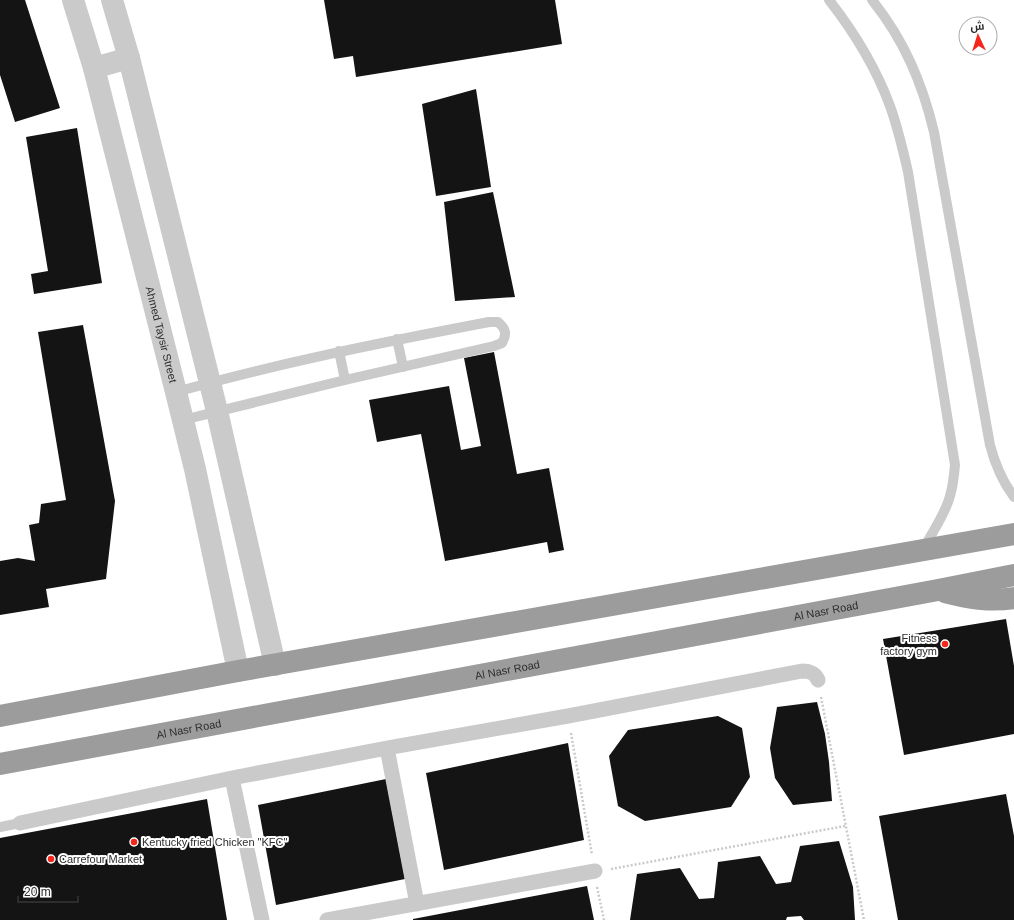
<svg xmlns="http://www.w3.org/2000/svg" width="1014" height="920" font-family="Arial,Cairo,sans-serif">
  <rect width="100%" height="100%" fill="#fff"/>
  <path fill="#141414" d="M0 0H25L60 108 15 122 0 75Z
    M324 0H555L562 44 356 77 353 56 334 59Z
    M476 89 491 187 436 196 422 104Z
    M77 128 102 283 34 294 31 274 48 271 26 137Z
    M493 192 515 297 455 301 444 202Z
    M83 325 115 501 106 579 46 589 49 607 0 615V561L18 558 35 561 29 525 39 523 41 504 66 500 38 332Z
    M494 352 517 474 549 468 564 550 549 553 547 542 445 561 421 434 377 442 369 400 449 386 461 450 481 446 464 358Z
    M1006 619 1014 666V734L904 755 883 639Z
    M817 702 825 734 829 762 832 801 793 805 775 778 770 748 777 707Z
    M718 716 742 728 750 777 731 807 645 821 618 806 609 756 628 730Z
    M568 743 584 840 444 870 426 773Z
    M386 779 405 879 276 905 258 805Z
    M1006 794 1014 836V920H898L879 816Z
    M207 799 227 920H0V838Z
    M839 841 853 887 855 920H804L801 916 787 917 786 920H630L637 874 680 868 699 899 714 898 718 862 760 856 776 884 791 882 800 846Z
    M587 886 594 920H413V919Z"/>
  <g fill="none" stroke-linecap="round" stroke-linejoin="round">
    <path stroke="#cacaca" stroke-width="2.5" stroke-dasharray="2 2" stroke-linecap="butt" d="M821 697 864 920
      M571 733 592 855
      M611 869 845 826
      M597 887 604 920"/>
    <path stroke="#cacaca" stroke-width="10" d="M829 0C854 32 876 68 890 106 898 128 903 150 908 172L955 465C954 476 953 486 950 496 945 515 932 532 923 550
      M872 0C904 40 922 82 934 132L990 445C995 464 1002 481 1014 497
      M397 339 403 367
      M339 351 345 380
      M176 392C279 363 384 342 489 322H498C506 329 507 334 502 343L494 346 345 380 183 420
      M0 827 20 823"/>
    <path stroke="#cacaca" stroke-width="15" d="M387 748 417 904
      M232 778 262 920
      M20 823 232 778 387 748 568 716 802 671C810 671 815 673 818 680
      M327 920 595 871"/>
    <g stroke="#cacaca" stroke-width="22">
      <path id="s1" d="M73 0 94 68 176 392 195 469 238 671"/>
      <path d="M112 0 129 58 217 411 275 665"/>
      <path d="M94 68 129 58"/>
    </g>
    <g stroke="#9c9c9c" stroke-width="22">
      <path d="M945 592C968 598 990 602 1014 598"/>
      <path d="M0 716 238 671 1014 534"/>
      <path id="s2" d="M0 764 938 590 1014 575"/>
    </g>
  </g>
  <g fill="#f5271d" stroke="#fff" stroke-width="1.5">
    <circle cx="945" cy="644" r="4"/>
    <circle cx="134" cy="842" r="4"/>
    <circle cx="51" cy="859" r="4"/>
  </g>
  <g text-anchor="middle" stroke-width="4" stroke-linejoin="round" paint-order="stroke">
    <g font-size="11" fill="#2d2d2d" stroke="#fff">
      <text dy="4" stroke="none"><textPath href="#s1" startOffset="346">Ahmed Taysir Street</textPath></text>
      <text dy="4" stroke="none"><textPath href="#s2" startOffset="840">Al Nasr Road</textPath></text>
      <text dy="4" stroke="none"><textPath href="#s2" startOffset="516">Al Nasr Road</textPath></text>
      <text dy="4" stroke="none"><textPath href="#s2" startOffset="192">Al Nasr Road</textPath></text>
    </g>
    <g font-size="11" fill="#2d2d2d" stroke="#fff" text-anchor="start">
      <text x="937" y="642" text-anchor="end">Fitness<tspan x="937" dy="13">factory gym</tspan></text>
      <text x="142" y="846">Kentucky fried Chicken "KFC"</text>
      <text x="59" y="863">Carrefour Market</text>
    </g>
  </g>
  <g transform="translate(978 36) rotate(356)"><circle r="19" fill="#ffffff" stroke="#ababab"/>
  <path d="M0-3L7 15L0 10L-7 15Z" fill="#f5271d"/>
  <text y="-6" font-size="11" font-weight="bold" text-anchor="middle" fill="#2d2d2d">ش</text>
  </g>
  <path d="M18 896v6h60v-6" fill="none" stroke="#2d2d2d" stroke-width="2"/>
  <text x="24" y="896" font-size="12" fill="#2d2d2d" stroke="#ffffff" stroke-width="3" paint-order="stroke">20 m</text>
</svg>
